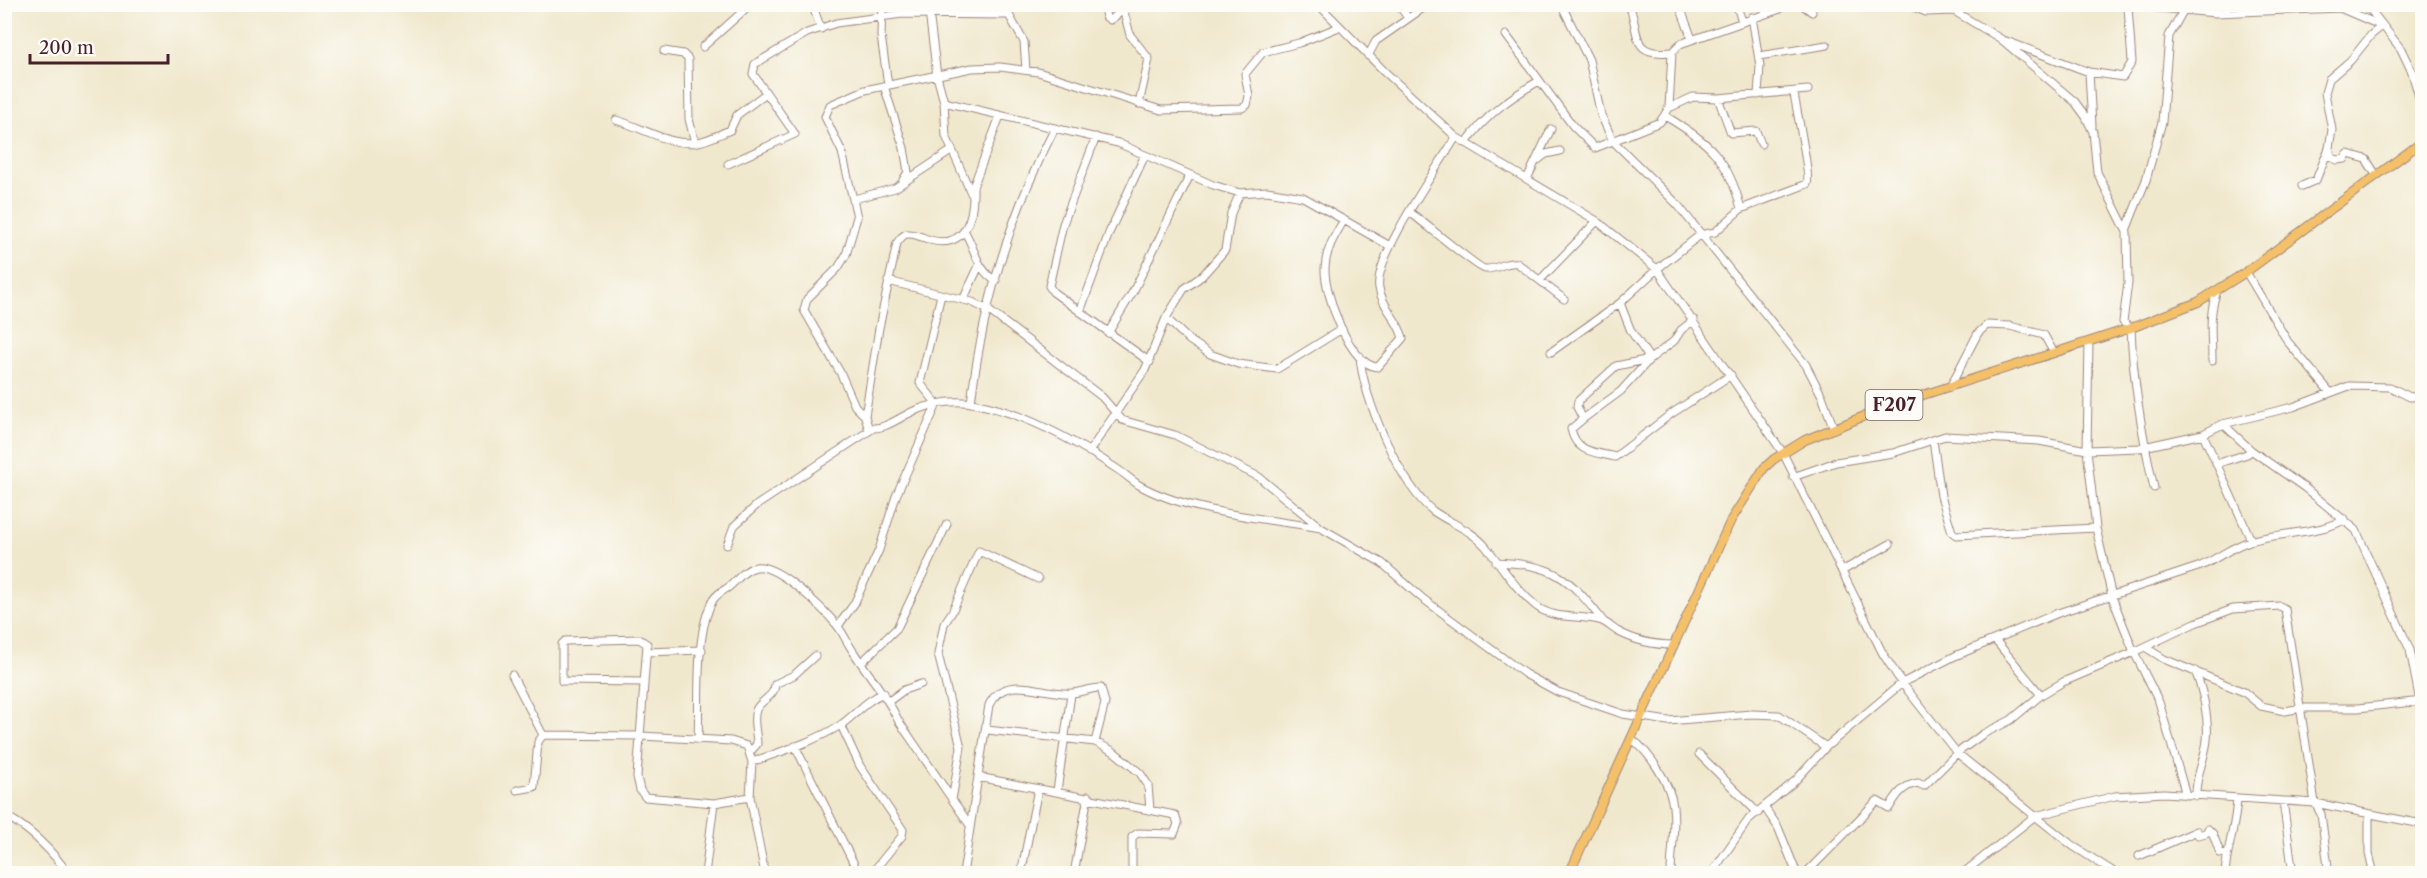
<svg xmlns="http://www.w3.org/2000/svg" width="2427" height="878" font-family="'Libre Caslon Text',serif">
  <rect width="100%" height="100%" fill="#fdfcf7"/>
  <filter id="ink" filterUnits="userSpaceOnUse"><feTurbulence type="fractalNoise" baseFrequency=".0167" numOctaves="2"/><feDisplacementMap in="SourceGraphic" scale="12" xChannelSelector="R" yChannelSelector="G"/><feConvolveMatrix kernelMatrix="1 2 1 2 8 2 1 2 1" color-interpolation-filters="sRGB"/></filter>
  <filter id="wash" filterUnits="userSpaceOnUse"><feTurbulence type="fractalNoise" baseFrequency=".008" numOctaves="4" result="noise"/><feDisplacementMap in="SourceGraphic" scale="24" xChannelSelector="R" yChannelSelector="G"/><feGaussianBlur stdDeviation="1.35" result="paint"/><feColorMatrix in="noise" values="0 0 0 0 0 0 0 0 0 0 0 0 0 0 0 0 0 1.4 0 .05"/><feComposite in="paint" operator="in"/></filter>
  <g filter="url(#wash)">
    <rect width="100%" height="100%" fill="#f0e8cd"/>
  </g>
  <g filter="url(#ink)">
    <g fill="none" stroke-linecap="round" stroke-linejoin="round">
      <defs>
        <path id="minor" d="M812 4 821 29
          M882 4 881 36 888 85
          M928 4 937 76 944 102 946 136 971 193
          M1008 4 1009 15
          M1103 4 1106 17 1110 20 1132 4
          M1318 4 1384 71 1456 137 1597 221 1657 269 1783 453 1883 654 1902 683 1957 753 2035 816 2115 796 2164 793 2315 803 2422 824
          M1398 4 1408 18
          M1561 4 1589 60 1601 115 1613 141 1677 204 1806 365 1822 396 1834 429
          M1629 4C1641 37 1630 56 1672 52
          M1679 4 1692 39
          M1736 4 1742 21
          M1801 4 1812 12
          M1907 4 1926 12 1954 11
          M1950 4 1954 11 2001 39 2075 102 2086 117 2093 132 2097 172 2127 232 2128 283 2123 322 2131 328C2133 382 2142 435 2154 488
          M2115 4 2216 13 2340 8 2382 26
          M2366 4 2401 49 2412 72 2422 108
          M1124 12 1130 35 1149 59 1139 104
          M1752 17 1760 66 1758 95
          M1506 35 1573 126 1595 148 1660 122 1669 108 1672 52 1680 44 1780 9 1785 4
          M2006 41 2089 72 2123 77 2132 62 2128 7
          M703 47 751 4
          M664 51 683 54 688 59 689 119 695 143
          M1368 56 1376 41 1429 4
          M1759 56 1827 45
          M2089 72 2092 126
          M884 86 904 148 908 172 903 180
          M1718 98 1731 133 1756 131 1761 144
          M944 102 1118 143 1213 185 1240 193 1267 191 1303 197 1390 246
          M1669 108 1693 97 1718 98 1808 90
          M1000 116 973 187C974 216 967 250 930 240 923 238 915 233 907 234 902 235 900 239 897 243L879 328 865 416 868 427C883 432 901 416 914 411 934 403 956 399 977 404 1027 414 1075 441 1117 469 1125 474 1131 480 1139 485 1186 512 1267 519 1321 528
          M1665 116C1708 141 1729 159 1741 209
          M616 120C642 127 670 147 698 142 709 140 720 134 730 130L737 115 765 94
          M1096 137 1063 224 1049 286 1053 292 1150 362
          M1466 143C1486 115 1509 98 1539 81
          M2330 151 2331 157 2337 160 2345 159 2348 154 2366 159 2376 175
          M1538 160 1546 154 1560 151
          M728 164 795 134 753 74 755 64 807 33 836 23 902 14 1009 15 1024 42 1026 70
          M1527 179 1551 129
          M2302 186 2316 180 2329 148 2332 130 2325 93 2329 79 2351 60 2371 35 2382 26
          M854 199 895 188 951 151
          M1411 213C1422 221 1479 269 1485 269 1496 270 1506 261 1517 263L1564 299
          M1344 220C1335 235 1326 249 1325 268 1324 292 1349 366 1378 367L1403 338C1398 319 1382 307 1379 288 1373 258 1438 167 1456 137
          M2127 228 2146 180 2162 122 2169 36 2183 11
          M965 232C976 251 977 270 996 281
          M2246 272 2288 342 2329 391
          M1540 280 1597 221
          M888 281 972 302 988 310 1102 397 1122 420 1175 435 1259 477 1321 528 1382 563 1422 598 1525 674 1558 692 1623 714 1668 721 1751 714 1779 715 1826 747
          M963 300 979 266
          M1080 312 1109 233 1145 155
          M1166 318 1189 340 1210 354 1238 364 1277 369 1342 329
          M1694 320 1681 330 1674 341 1650 359 1616 366 1578 401 1577 407 1583 419 1571 429C1576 453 1595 452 1615 457L1671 414 1731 375
          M1108 333 1134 290 1190 175
          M2089 342 2087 450 2096 528 2112 597 2134 652 2159 702 2186 795
          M1551 352 1620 303 1657 269 1700 235 1715 232 1741 209 1807 184C1811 177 1796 108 1794 93
          M1360 356C1362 396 1401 487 1433 511 1450 523 1472 530 1486 547 1502 566 1515 589 1536 606 1555 621 1580 614 1602 621 1607 623 1612 628 1617 631 1635 641 1653 645 1674 645
          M2212 361C2212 336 2208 315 2217 291
          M1950 387 1978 333 1987 325 2010 326 2044 335 2054 353
          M971 403C982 308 1011 213 1055 128
          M865 416 855 406 841 374 804 310 807 299 838 268 846 255 857 217 842 152 825 117 830 105 865 90 972 68 1000 67 1038 72 1161 110 1242 108 1247 105 1249 96 1245 74 1263 52 1299 43 1339 27
          M1583 419 1621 391 1650 359 1631 331 1620 303
          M2223 424 2251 450 2305 488 2356 530 2410 650 2422 712
          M2203 434 2251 540
          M1933 440 1941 496 1952 532 1956 535 2096 528
          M1089 452 1145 370 1166 318 1184 289 1202 276 1225 250 1231 213 1240 193
          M2216 464 2247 454 2251 450
          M1793 477 1836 462 1893 453 1945 436 2039 441 2087 450 2139 448 2203 434 2223 424 2293 407 2349 386 2390 387 2410 397 2422 396
          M727 545 734 526 757 505 872 429
          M1496 562C1555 565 1568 576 1603 621
          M1842 571 1890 544
          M838 626 854 604 879 550 896 496 937 404 920 383 941 295
          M1995 640 2041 695
          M2145 647 2164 659 2244 692 2261 706 2285 711 2302 708H2358L2422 701
          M647 652 702 650
          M862 662 897 628 947 524
          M2195 671C2203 690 2209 719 2207 740 2205 760 2195 776 2196 796
          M512 675 543 735
          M644 682 562 681V644L565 641 639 639 647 644 637 777 640 790 645 797 714 803 750 797
          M889 701 904 690 921 684
          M841 725 860 766 903 830 902 836 871 874
          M987 730 1095 742 1113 751 1140 773 1148 785 1150 810
          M543 735 641 736 731 741 747 746 752 762 750 797 765 874
          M1632 739C1649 752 1671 784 1673 807 1676 828 1671 852 1671 874
          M698 740C700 701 694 634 713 600 718 592 724 591 730 586 738 579 745 569 756 567 778 564 822 608 836 624 843 632 847 643 853 651 868 675 886 694 898 720L969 824
          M795 746 859 874
          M751 751 757 744C757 733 752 721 756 710 760 700 775 697 775 684L794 675 815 656
          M1699 754 1758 813
          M752 762C782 751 811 743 839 726 855 716 865 700 884 693
          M978 777 1175 815 1178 824 1174 834 1138 833 1132 837V874
          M517 790 534 787 538 742 543 735
          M1057 791 1071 694
          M952 800 961 747 938 654 944 624 952 612 979 551 1038 579
          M2283 801 2293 874
          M1765 808 1778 827 1797 874
          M2369 815V854L2374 874
          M4 816C26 824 56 855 68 874
          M2139 856 2197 831 2198 835 2206 833 2208 829 2213 834 2220 853 2226 854
          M705 874 714 803
          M963 874 989 705C1005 671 1045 696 1072 693 1082 692 1091 688 1101 688L1105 703 1095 742
          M1021 874 1038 789
          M1074 874 1088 796
          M1481 874V872
          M1711 874 1749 819 1795 781 1826 747 1902 683 1955 656 2058 613 2201 566C2218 558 2233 546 2250 541 2278 532 2322 534 2345 519
          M1805 874 1877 801 1889 808C1896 796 1903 785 1918 783L1924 786 1957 753 1983 734 2011 720 2041 695 2063 682 2134 652 2195 623 2233 609 2280 606 2285 609 2315 803 2321 814 2329 874
          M1962 874 2035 816 2073 846 2117 874
          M2225 874C2227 847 2236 826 2237 798"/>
        <path id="major" d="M1569 874 1731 520 1764 468 1774 459 1805 440 1892 405 2131 328 2198 302 2246 272 2422 142"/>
      </defs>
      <use href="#minor" stroke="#9d847c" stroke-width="9"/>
      <use href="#major" stroke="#9d847c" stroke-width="10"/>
      <use href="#minor" stroke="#fff" stroke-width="7"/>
      <use href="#major" stroke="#f4c16a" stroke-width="8"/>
    </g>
  </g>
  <g text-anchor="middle" stroke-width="5" stroke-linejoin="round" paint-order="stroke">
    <rect fill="#fdfcf7" stroke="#806168" stroke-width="1.5" x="1865.5" y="390" width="57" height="30" rx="4.5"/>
    <g font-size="18" font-weight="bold" fill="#4a1f2b">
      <text x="1894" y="411">F207</text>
    </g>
  </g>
  <rect width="2427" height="878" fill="none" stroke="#fdfcf7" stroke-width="24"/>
  <path d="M30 54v9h138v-9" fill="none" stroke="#4a1f2b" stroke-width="3"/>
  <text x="39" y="54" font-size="18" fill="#4a1f2b" stroke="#fdfcf7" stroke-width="4.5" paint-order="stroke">200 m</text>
</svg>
